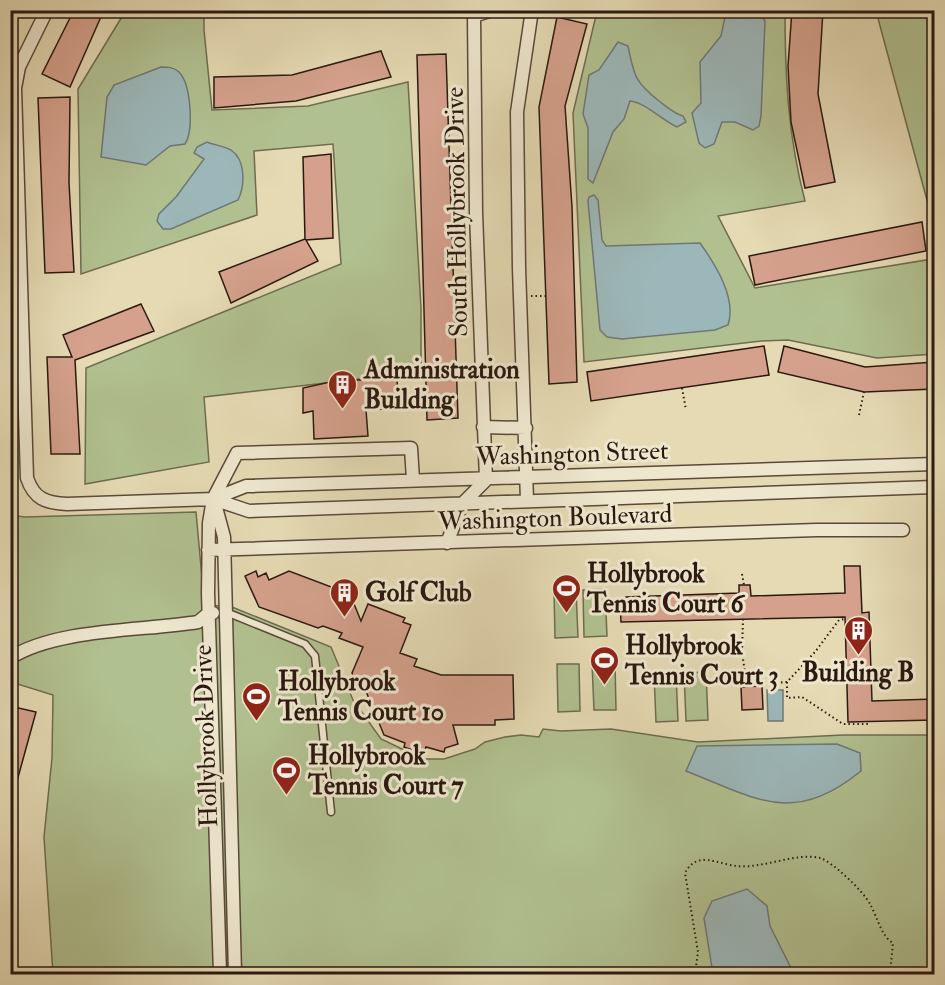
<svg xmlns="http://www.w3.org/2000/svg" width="945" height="985" font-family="'IM FELL Double Pica',serif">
  <rect width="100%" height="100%" fill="#e5dab4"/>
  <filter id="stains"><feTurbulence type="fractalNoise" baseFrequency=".00333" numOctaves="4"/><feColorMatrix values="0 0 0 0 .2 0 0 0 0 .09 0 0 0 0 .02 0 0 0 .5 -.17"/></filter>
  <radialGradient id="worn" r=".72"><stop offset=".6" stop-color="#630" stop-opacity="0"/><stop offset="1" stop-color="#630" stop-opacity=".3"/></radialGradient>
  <path fill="#b1c090" stroke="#6e6c50" stroke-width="1.5" d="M126 10 204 11V30L212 110 308 106 408 82 421 308V372L204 397 209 462 85 484 86 368 341 264 333 144 254 151 257 215 81 274 78 89Z
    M597 11H785C785 77 788 136 805 201L718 216 755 288 932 259 928 204 876 11H934V354L877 358 788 340 761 341 584 362 573 113Z
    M196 512 204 600 209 605 232 607 331 647 353 700 381 739 423 759H444L475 749 485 742 505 737 521 735 539 737 543 729 561 731 611 729 698 742 843 735H934V974H53L44 837 52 758 53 695 11 682 10 515 25 517Z
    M605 589 607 636 584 637 583 590Z
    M576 590 578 637 555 638 554 591Z
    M615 662 616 710H594L592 663Z
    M557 664H579L580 711 558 712Z
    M706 672 708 720 686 721 684 673Z
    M654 674H676L678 721 656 722Z"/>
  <path fill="#9cb7b9" stroke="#6f7875" stroke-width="1.5" d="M734 11C748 10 757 9 765 21L761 116 759 126 753 130 735 122H722L714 144 705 148 699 143 692 113 701 103 700 62 721 36 725 17Z
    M618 42 628 46C634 76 635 82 659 101 667 107 673 113 683 116L686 122 677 127C662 120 644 102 630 101L624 119 613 132 593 183 588 179V128L583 114 589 75 599 70Z
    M161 67C167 67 174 67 179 72 191 84 194 130 185 144L170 146 146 165 101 157 107 97 114 85Z
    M207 142C214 145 224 146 231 150 246 160 245 186 238 200L171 229H163L157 221 159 214 176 197 204 159 194 153 197 147Z
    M594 195 598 200 602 240 606 246 700 243C715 264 737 298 728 325L715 330 622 339 607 337 600 330 588 201 589 197Z
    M767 690H783V721H768Z
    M837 744 860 753 861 771C793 826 757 799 686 771L697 746Z
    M747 889 767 906 770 926 794 974H713L704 918 712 901Z"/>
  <path fill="#d5a18d" stroke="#2b1910" stroke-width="1.5" d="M74 10H104L70 87 42 74Z
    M792 10H823L818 94 835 182 805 188 791 122 788 66Z
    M557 17 587 24 565 106 572 207 577 382 549 384 539 107Z
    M381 51 391 77 296 101 214 108V77L292 75Z
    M446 54 458 418 427 420 417 55Z
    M70 97 69 183 74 272 45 273 38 98Z
    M331 154 333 238 306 240 318 261 231 303 219 272 305 239 303 157Z
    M922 222 926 251 755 285 749 256Z
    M141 304 154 331 75 360 80 454H51L47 357H72L63 335Z
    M764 346 769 375 591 401 587 372Z
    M784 346 865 367 934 362V389L864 392 778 372Z
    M339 380H397L399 408 366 410 368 436 314 439 313 411 303 413V388Z
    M844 566H860L862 613 869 612 872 701 934 699V720L848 722 845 617 621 622 620 601H626V597L739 593V585H750L751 596 845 593Z
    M256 571 258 577 266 573 269 580 289 571 350 594 361 621 368 604 405 618 403 622 411 625 400 653 417 659 414 666 441 675H513L514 719 495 720V725H453L458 744 445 748 444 752 426 747 423 754 404 747 405 743 384 735 365 689 358 686 352 673 363 647 339 638 342 633 323 626 318 628 259 607 245 576Z
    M762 686 763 709 742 710 741 687Z
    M10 706 36 712 14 792H10Z"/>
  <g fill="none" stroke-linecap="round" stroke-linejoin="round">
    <defs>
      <path id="lane" d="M226 612 305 644 315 656 331 812"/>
      <path id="street" d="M47 10 19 67 15 88 27 478C34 499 46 503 67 504L213 499 246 486 934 464
        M483 427 526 428
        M213 499 249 511 934 487
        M214 500 224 537 235 974
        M527 500 519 268 517 112 532 10
        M447 543 462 504 486 480 476 212 474 16 492 10
        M208 550 817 530H903
        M10 658C57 628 144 631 198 622L209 613H213
        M220 974 208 593 209 523 213 499 237 453 411 448 413 480"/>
    </defs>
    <use href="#lane" stroke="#5a4939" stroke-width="9"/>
    <use href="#street" stroke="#5a4939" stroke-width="15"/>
    <path stroke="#2b1910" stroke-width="2" stroke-dasharray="1.5 3" stroke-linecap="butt" d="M531 296H546
      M455 327H467
      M682 388 686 410
      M859 415 864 392
      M742 574 744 585
      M743 619 742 652 747 687
      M746 682 772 683V690
      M787 682V698L802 697 843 724H868L867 721
      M772 683 787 682 815 652 839 620 845 619
      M695 974 698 952 685 873C697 850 717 864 737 866 763 869 796 852 820 858 833 862 864 892 870 904 877 916 881 936 893 943L890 974"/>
    <use href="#lane" stroke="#eee7ce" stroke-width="6"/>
    <use href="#street" stroke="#eee7ce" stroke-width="12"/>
  </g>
  <defs>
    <symbol id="building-pin" viewBox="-11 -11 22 30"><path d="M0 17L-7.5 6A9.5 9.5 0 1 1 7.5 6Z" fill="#8f2418" stroke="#eee7ce"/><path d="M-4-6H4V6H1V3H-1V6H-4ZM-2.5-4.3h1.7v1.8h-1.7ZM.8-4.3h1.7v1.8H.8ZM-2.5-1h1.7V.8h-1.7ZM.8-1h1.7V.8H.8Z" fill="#fff"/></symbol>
    <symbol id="stadium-pin" viewBox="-11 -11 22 30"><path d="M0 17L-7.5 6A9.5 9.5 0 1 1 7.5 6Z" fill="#8f2418" stroke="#eee7ce"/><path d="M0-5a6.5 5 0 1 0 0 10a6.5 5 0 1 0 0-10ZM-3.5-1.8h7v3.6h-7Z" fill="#fff"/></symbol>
  </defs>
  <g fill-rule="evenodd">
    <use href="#building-pin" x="326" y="368" width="33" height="45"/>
    <use href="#stadium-pin" x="550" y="572" width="33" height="45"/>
    <use href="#building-pin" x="328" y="576" width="33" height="45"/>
    <use href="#building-pin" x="842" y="614" width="33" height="45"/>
    <use href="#stadium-pin" x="588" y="644" width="33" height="45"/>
    <use href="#stadium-pin" x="240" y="680" width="33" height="45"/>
    <use href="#stadium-pin" x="270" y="754" width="33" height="45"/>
  </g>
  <g text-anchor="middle" stroke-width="6" stroke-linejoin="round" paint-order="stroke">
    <g font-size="26" fill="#2b1910" stroke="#eee7ce">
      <text transform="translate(456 212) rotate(-91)" y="9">South Hollybrook Drive</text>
      <text transform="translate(572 453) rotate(-2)" y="9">Washington Street</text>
      <text transform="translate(555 517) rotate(-2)" y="9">Washington Boulevard</text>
      <text transform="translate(205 736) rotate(-92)" y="9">Hollybrook Drive</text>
    </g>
    <g font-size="26" font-weight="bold" fill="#2b1910" stroke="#eee7ce" text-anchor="start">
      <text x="364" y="378">Administration<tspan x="364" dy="30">Building</tspan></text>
      <text x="587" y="582">Hollybrook<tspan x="587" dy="30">Tennis Court 6</tspan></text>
      <text x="365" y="601">Golf Club</text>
      <text x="625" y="654">Hollybrook<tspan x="625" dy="30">Tennis Court 3</tspan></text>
      <text x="858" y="681" text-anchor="middle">Building B</text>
      <text x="278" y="690">Hollybrook<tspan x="278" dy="30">Tennis Court 10</tspan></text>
      <text x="308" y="764">Hollybrook<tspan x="308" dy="30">Tennis Court 7</tspan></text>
    </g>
  </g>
  <rect width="945" height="985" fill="none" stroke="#e5dab4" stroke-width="36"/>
  <rect x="12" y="12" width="921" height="961" fill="none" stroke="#2b1910" stroke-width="3"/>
  <rect x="18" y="18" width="909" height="949" fill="none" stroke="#2b1910" stroke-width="1.5"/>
  <rect width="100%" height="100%" filter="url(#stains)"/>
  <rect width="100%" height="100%" fill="url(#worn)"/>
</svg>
